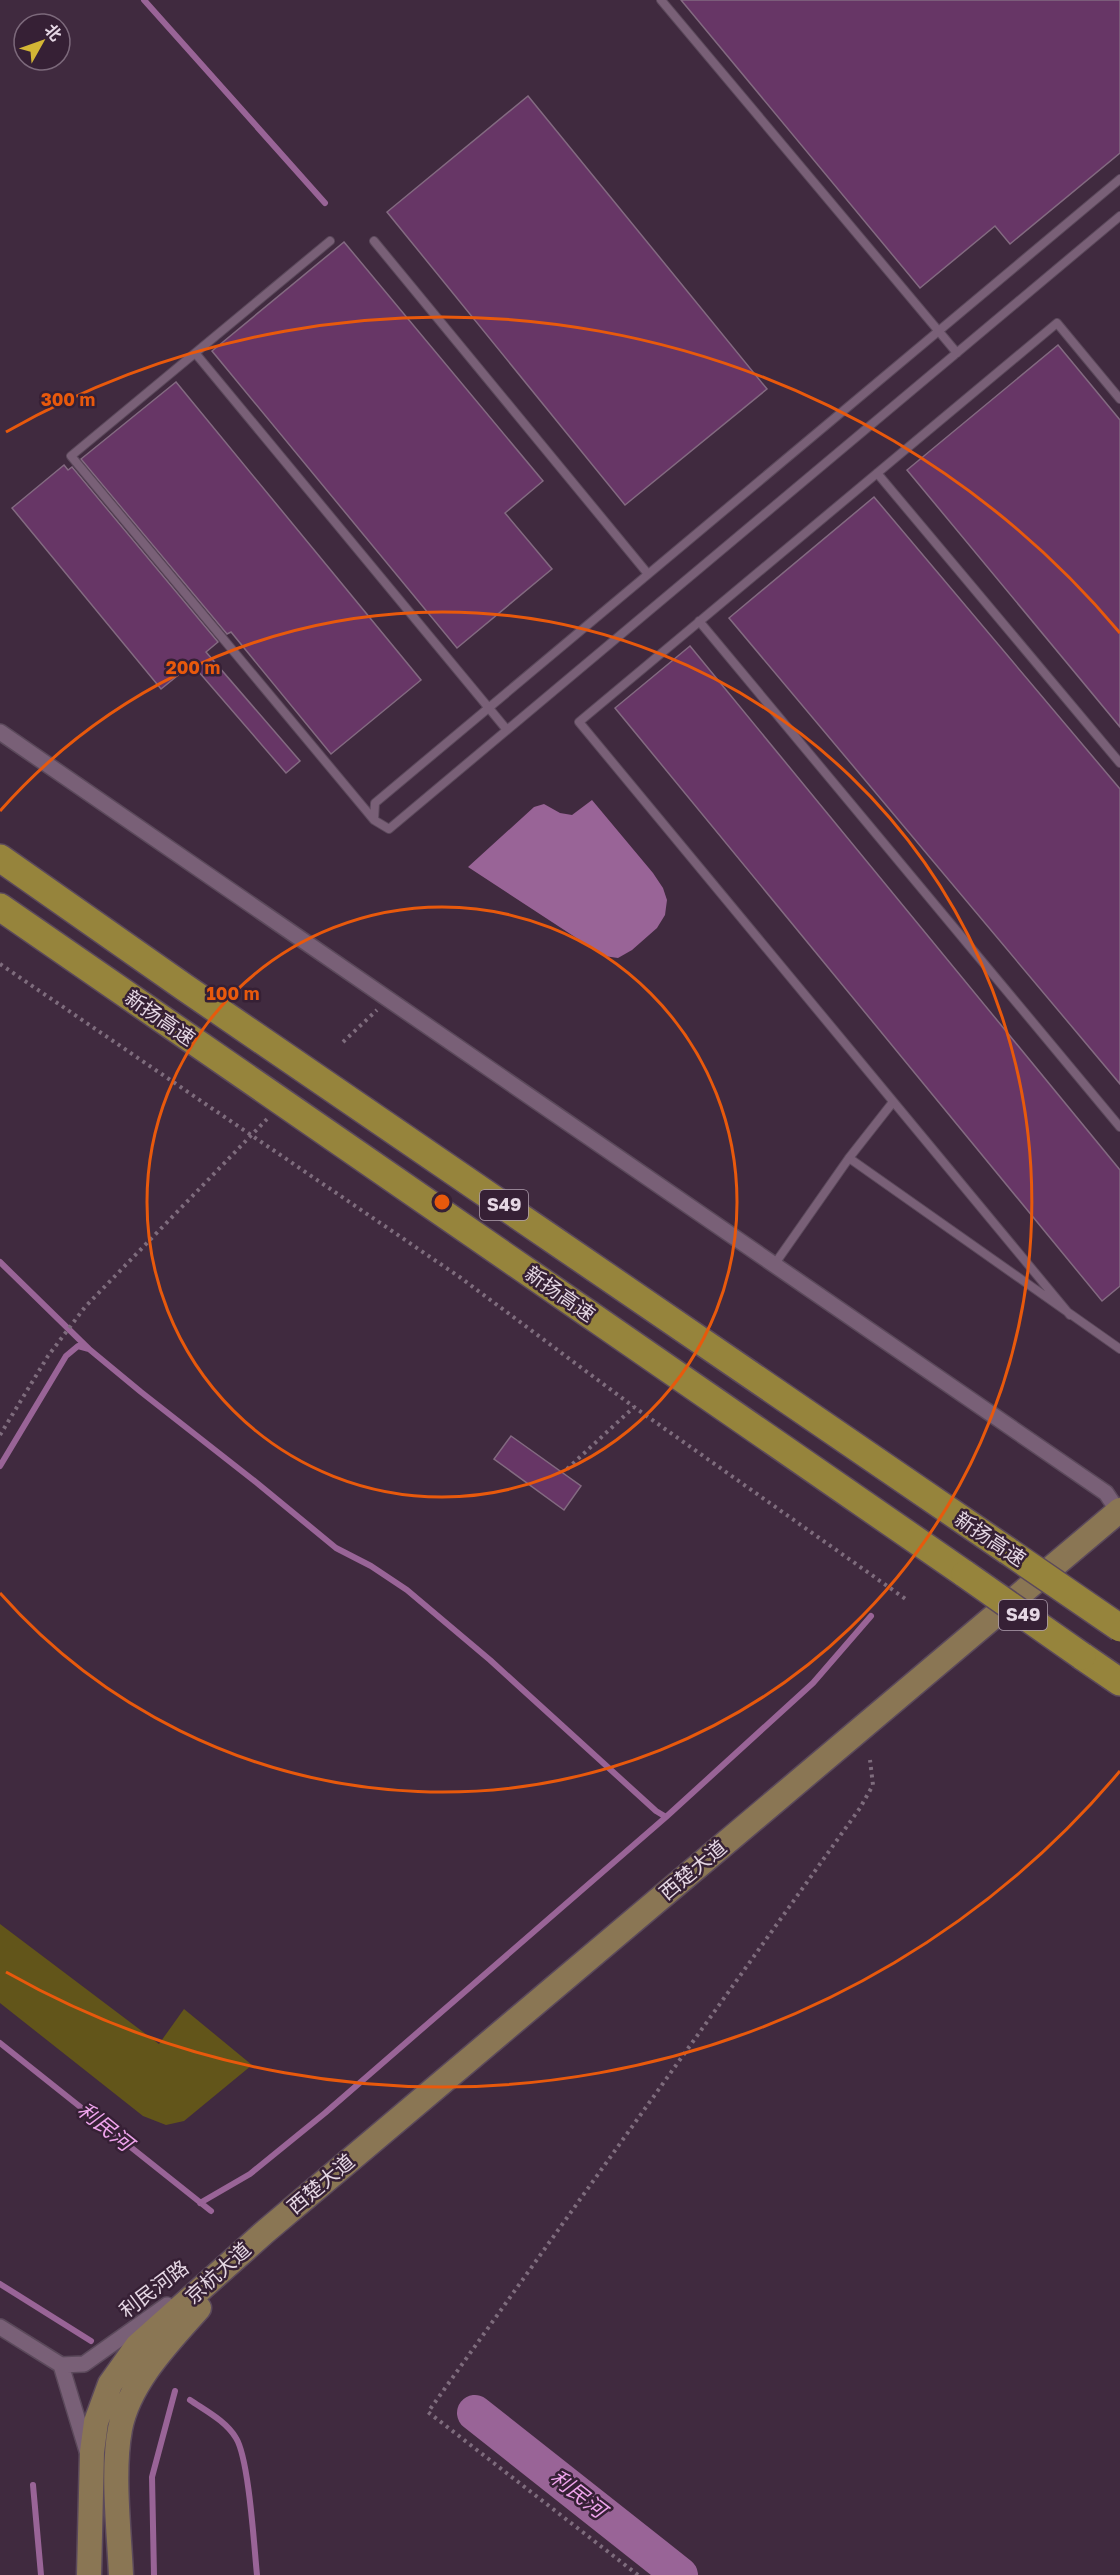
<svg xmlns="http://www.w3.org/2000/svg" width="1120" height="2575" font-family="'Golos Text','Noto Sans SC',sans-serif">
  <rect width="100%" height="100%" fill="#402a3f"/>
  <path fill="#62551a" d="M0 1924 159 2044 184 2009 252 2065 184 2121 166 2125 143 2116 0 2003Z"/>
  <path fill="#996497" d="M592 800 653 873 663 888 667 900 665 915 657 928 632 950 618 958 604 956 468 867 534 807 544 804 560 813 572 815Z"/>
  <g fill="none" stroke-linecap="round" stroke-linejoin="round">
    <path stroke="#996497" stroke-width="6" d="M144 0 325 203
      M0 1262 89 1349 141 1392 257 1483 336 1548 371 1566 407 1590 490 1660 656 1811 666 1817
      M0 1466 66 1356 78 1346 89 1349
      M0 2043 211 2211
      M200 2203 250 2174 325 2113 666 1817 813 1683 871 1616
      M0 2284 91 2341
      M190 2400C206 2411 226 2421 236 2438 249 2459 254 2546 257 2575
      M33 2485 41 2575
      M154 2575 152 2477 175 2391"/>
    <path stroke="#996497" stroke-width="36" d="M475 2413 680 2575"/>
  </g>
  <path fill="#673666" stroke="#836a81" stroke-width="1.5" d="M681 0H1120V153L1010 244 995 226 920 288Z
    M528 96 767 389 625 505 387 212Z
    M344 242 543 481 505 513 552 569 457 648 212 351Z
    M1058 345 1120 420V727L907 470Z
    M176 382 421 680 331 754 231 632 227 634 81 459Z
    M64 465 68 470 72 467 218 642 206 652 300 761 286 773 192 664 161 689 12 508Z
    M874 497 1120 789V1084L729 618Z
    M690 646 1120 1170V1286L1102 1301 615 708Z
    M511 1436 581 1486 564 1510 494 1459Z"/>
  <g fill="none" stroke-linecap="round" stroke-linejoin="round">
    <defs>
      <path id="lane" d="M661 0 957 353
        M1120 179 375 803 374 820 389 829 1120 216
        M330 241 71 456 374 820
        M374 241 648 574
        M196 354 507 730
        M877 473 1120 763
        M699 621 1120 1127
        M849 1158 1120 1349
        M774 1265 849 1158 893 1102
        M1070 1315 579 722 1057 323 1120 399"/>
      <path id="street" d="M0 732 1106 1493 1118 1511
        M0 2327 61 2365 84 2364 167 2305
        M61 2365 87 2451"/>
      <path id="primary" d="M89 2575 92 2452 96 2422 110 2384 137 2346 266 2231 1120 1510
        M121 2575C119 2530 112 2472 120 2429 129 2382 169 2342 199 2308"/>
      <path id="highway" d="M0 858 184 987 1008 1551
        M0 907 965 1574
        M1082 1656 1120 1682"/>
    </defs>
    <use href="#lane" stroke="#5b495b" stroke-width="10"/>
    <use href="#street" stroke="#5b495b" stroke-width="18"/>
    <use href="#primary" stroke="#5b495b" stroke-width="27"/>
    <use href="#highway" stroke="#5b495b" stroke-width="30"/>
    <path stroke="#7e6c7d" stroke-width="4" stroke-dasharray="3 4.5" stroke-linecap="butt" d="M0 964 461 1278 634 1407 907 1600
      M343 1042 377 1010
      M0 1435 48 1356 85 1307 268 1118
      M567 1469 634 1407
      M638 2575 428 2412 860 1808 873 1785 870 1760"/>
    <use href="#lane" stroke="#796077" stroke-width="8"/>
    <use href="#street" stroke="#796077" stroke-width="15"/>
    <use href="#primary" stroke="#8a7654" stroke-width="24"/>
    <use href="#highway" stroke="#96843c" stroke-width="27"/>
    <defs>
      <path id="highway-bridge" d="M1008 1551 1120 1628
        M965 1574 1082 1656"/>
    </defs>
    <use href="#highway-bridge" stroke="#5b495b" stroke-width="30" stroke-linecap="butt"/>
    <use href="#highway-bridge" stroke="#96843c" stroke-width="27"/>
  </g>
  <g fill="none" stroke="#e8590c" stroke-width="3">
    <circle cx="442" cy="1202" r="295"/>
    <path d="M0 811A590 590 0 1 1 0 1593"/>
    <path d="M1120 1771A885 885 0 0 1 6 1972M6 432A885 885 0 0 1 1120 633"/>
  </g>
  <g text-anchor="middle" stroke-width="5" stroke-linejoin="round" paint-order="stroke">
    <g fill="#362035" stroke="#b0a0b0" stroke-width="1.5">
      <rect x="480" y="1190" width="48" height="30" rx="4.5"/>
      <rect x="999" y="1600" width="48" height="30" rx="4.5"/>
    </g>
    <g font-size="18" font-weight="bold" fill="#e5d7e4">
      <text x="504" y="1211">S49</text>
      <text x="1023" y="1621">S49</text>
    </g>
    <g font-size="20" fill="#e5d7e4" stroke="#362035">
      <text transform="translate(160 1018) rotate(35)" y="7">新扬高速</text>
      <text transform="translate(560 1294) rotate(35)" y="7">新扬高速</text>
      <text transform="translate(990 1539) rotate(34)" y="7">新扬高速</text>
      <text transform="translate(693 1870) rotate(-40)" y="7">西楚大道</text>
      <text transform="translate(321 2184) rotate(-40)" y="7">西楚大道</text>
      <text transform="translate(218 2273) rotate(-42)" y="7">京杭大道</text>
      <text transform="translate(154 2289) rotate(-37)" y="7">利民河路</text>
    </g>
    <g font-size="21" font-style="italic" fill="#eea3eb" stroke="#362035">
      <text transform="translate(105 2127) rotate(39)" y="7">利民河</text>
      <text transform="translate(578 2494) rotate(38)" y="7">利民河</text>
    </g>
  </g>
  <circle cx="442" cy="1202" r="9" fill="#e8590c" stroke="#362035" stroke-width="3"/>
  <g font-size="18" text-anchor="middle" font-weight="bold" fill="#e8590c" stroke="#362035" stroke-width="5" stroke-linejoin="round" paint-order="stroke">
    <text x="68" y="406">300 m</text>
    <text x="193" y="674">200 m</text>
    <text x="233" y="1000">100 m</text>
  </g>
  <g transform="translate(42 42) rotate(50)"><circle r="28" fill="#362035" stroke="#7c697b" stroke-width="1.5"/>
  <path d="M0-4.5L10 22L0 15L-10 22Z" fill="#d4b635"/>
  <text y="-9" font-size="16" font-weight="bold" text-anchor="middle" fill="#e5d7e4">北</text>
  </g>
</svg>
